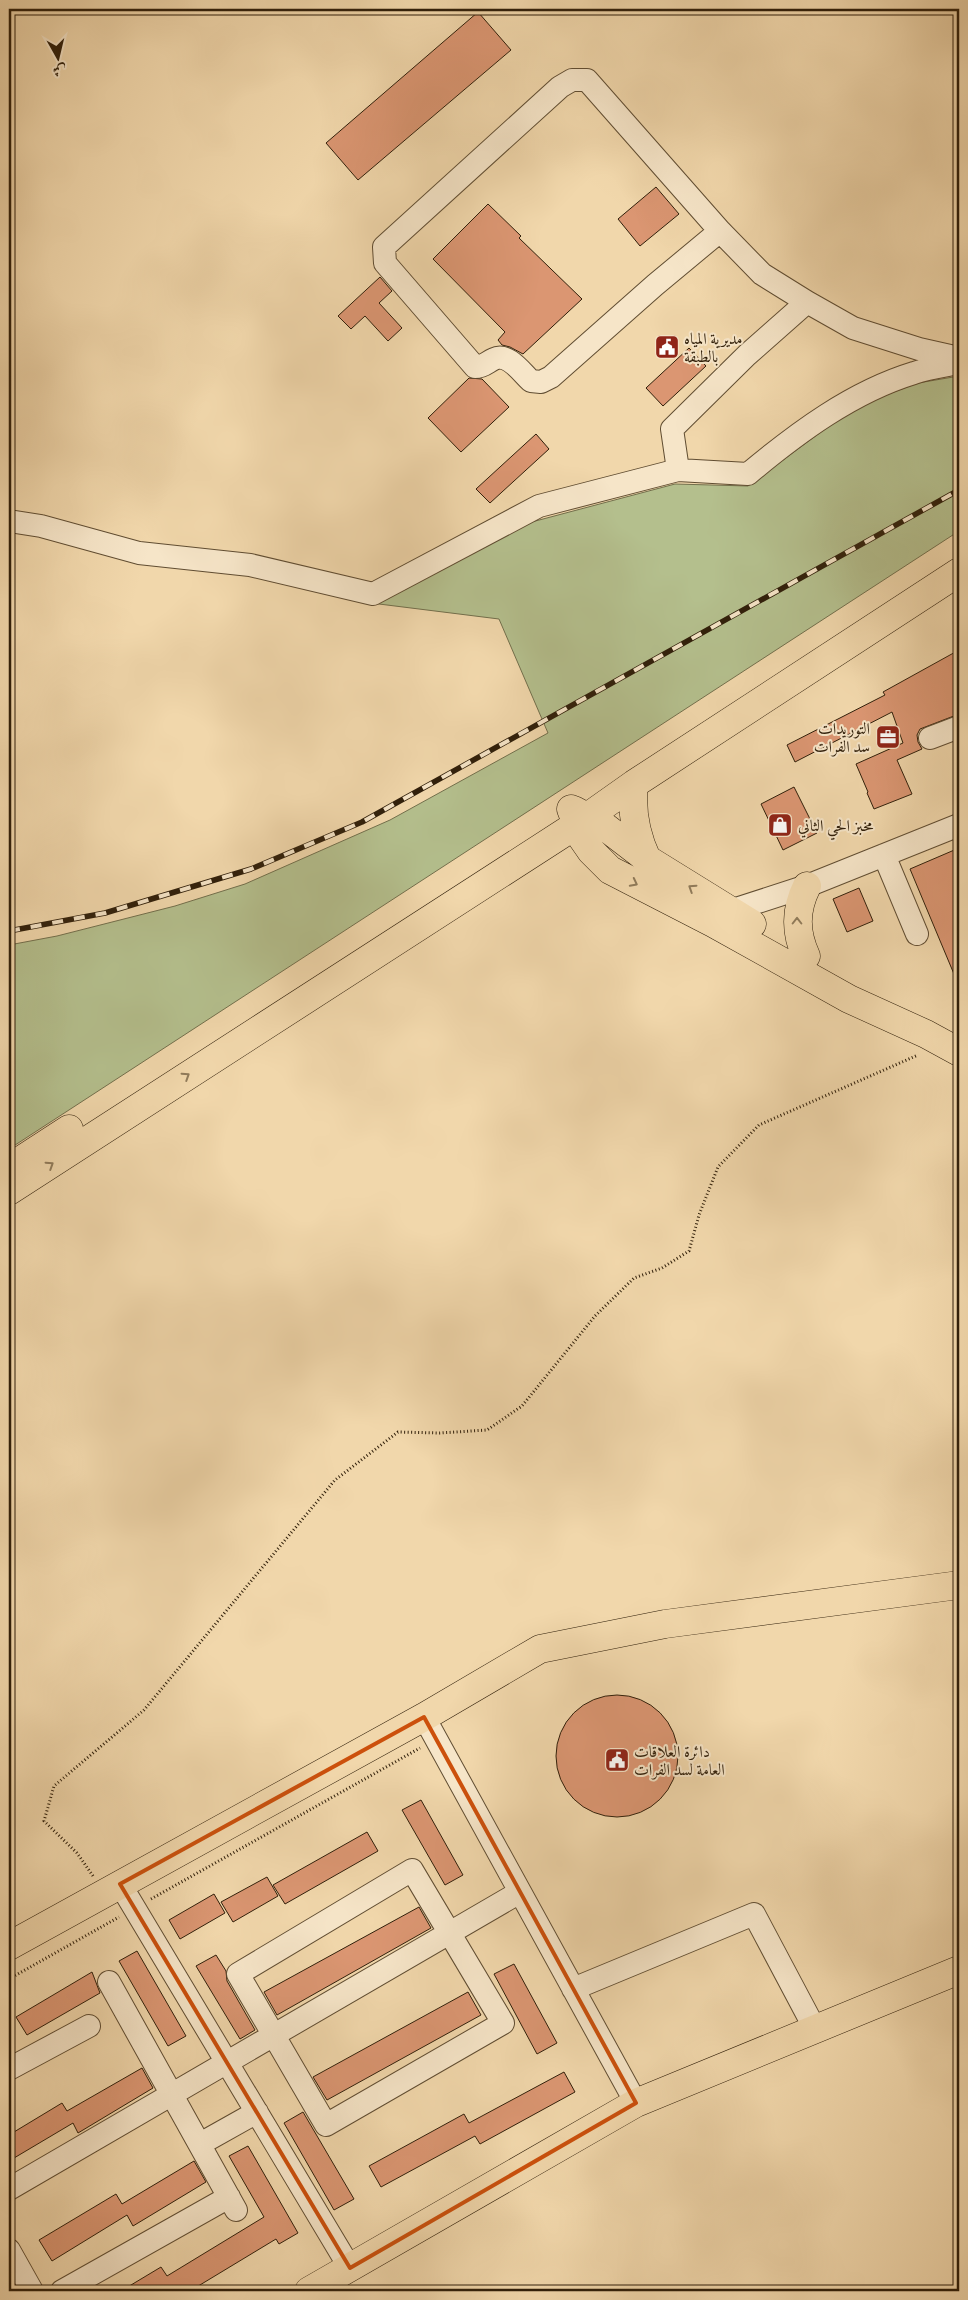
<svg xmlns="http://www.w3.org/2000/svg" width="968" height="2300" font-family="'Gentium Book Plus',Amiri,serif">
  <rect width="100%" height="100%" fill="#f1d7ab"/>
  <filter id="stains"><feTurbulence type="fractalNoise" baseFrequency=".004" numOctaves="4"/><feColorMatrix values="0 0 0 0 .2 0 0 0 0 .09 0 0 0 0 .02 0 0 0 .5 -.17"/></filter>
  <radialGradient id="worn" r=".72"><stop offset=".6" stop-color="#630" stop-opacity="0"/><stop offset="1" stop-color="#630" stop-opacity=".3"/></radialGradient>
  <path fill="#b4bf8d" stroke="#726f4c" d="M959 376V531L9 1149V945L57 936 175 906 245 884 390 820 548 733 499 619 371 603 494 532 675 484 748 486 841 417 883 396 918 383Z"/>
  <path fill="#db9672" stroke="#301f0a" d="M478 12 511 50 358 180 326 143Z
    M656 187 679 214 640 246 618 219Z
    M488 204 521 236 519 238 582 299 523 354 510 347 502 345 498 340 505 332 433 259Z
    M380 277 392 291 379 303 402 328 388 341 365 316 351 329 338 316Z
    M689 348 706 366 663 406 646 388Z
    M469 378 482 379 509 407 461 452 428 418Z
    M536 434 549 449 490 503 476 489Z
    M959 650V714L920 729 917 735 918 742 922 749 897 760 912 794 874 809 867 793 868 792 856 764 903 743 892 712 795 762 787 745 885 695 883 692Z
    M794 787 817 833 783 850 761 804Z
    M959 848V986L910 869Z
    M859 888 873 921 847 932 833 899Z
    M556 1756a61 61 0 1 1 122 0a61 61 0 1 1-122 0Z
    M421 1800 463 1875 445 1885 402 1810Z
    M367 1832 378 1851 285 1904 273 1885Z
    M267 1877 278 1896 233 1922 221 1902Z
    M214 1894 225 1913 180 1939 169 1920Z
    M419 1907 431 1928 277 2015 264 1992Z
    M137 1951 186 2036 168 2046 119 1961Z
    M216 1955 226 1971 227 1981 255 2030 240 2039 196 1966Z
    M514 1964 557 2043 537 2054 494 1974Z
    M92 1972 100 1993 27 2035 16 2017Z
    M468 1992 481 2015 327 2100 313 2077Z
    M142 2068 153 2088 78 2133 73 2123 9 2161V2135L62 2103 67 2111Z
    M564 2072 575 2092 480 2144 475 2136 381 2187 369 2166 464 2114 469 2123Z
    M303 2112 354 2199 334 2210 284 2123Z
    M248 2146 298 2233 279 2244 276 2239 190 2291H121L161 2267 167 2276 264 2217 229 2156Z
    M194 2161 206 2182 133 2226 127 2215 52 2261 39 2240 116 2194 122 2204Z"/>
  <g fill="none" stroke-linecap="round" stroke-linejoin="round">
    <defs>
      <path id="minor" d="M720 231 587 80H572L560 87 384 247 385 263 475 367C484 367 487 362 494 359 508 352 522 373 531 381L541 382 551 377 655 285 720 231 762 274 807 302
        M678 470 672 429 747 355 807 302 853 328 919 349 959 358
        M9 521 41 526 139 553 250 565 373 594 539 506 678 470 748 474C797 433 852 392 914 373 928 368 944 366 959 363
        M930 738 959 727
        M884 855 917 934
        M721 918 730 911 807 886 959 825
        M424 1717 636 2103
        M412 1870 503 2023 326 2125 238 1974Z
        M120 1884 350 2268
        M109 1982 236 2210
        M573 1989 754 1914 815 2029
        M9 2069 89 2026
        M200 2144 257 2112
        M9 2189 520 1892
        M9 2250 32 2291
        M62 2291 229 2197"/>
      <path id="major" d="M634 784C631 811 635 834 647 859
        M571 809 582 838 591 851 610 870 713 923 849 999 926 1034 959 1052
        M574 810 604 826 647 859 752 924
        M806 956C795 932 795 910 807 886
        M9 1168 69 1129
        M9 1191 576 825 634 784 959 572
        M9 1946 424 1717 540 1649 665 1624 959 1585
        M309 2291 636 2103 959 1970"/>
    </defs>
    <use href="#minor" stroke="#604d32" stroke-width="24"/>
    <use href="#major" stroke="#301f0a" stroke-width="29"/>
    <path stroke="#301f0a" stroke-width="3" stroke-dasharray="1 2.5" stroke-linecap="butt" d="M93 1876 77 1853 44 1821 54 1786 144 1710 335 1480 398 1432 440 1433 487 1430 522 1406 595 1316 634 1278 662 1268 689 1251 699 1215 718 1167 759 1125 918 1055
      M151 1899 420 1748
      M9 1979 119 1917"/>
    <use href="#minor" stroke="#f6e5c8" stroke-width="22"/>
    <use href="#major" stroke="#f1d7ab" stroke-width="28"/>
    <defs>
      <path id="rail" d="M9 931 105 913 251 869 362 822 959 490"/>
    </defs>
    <use href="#rail" stroke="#301f0a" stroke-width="5.5"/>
    <use href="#rail" stroke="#f6e5c8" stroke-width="4" stroke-dasharray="11" stroke-linecap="butt"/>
  </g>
  <defs><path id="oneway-chevron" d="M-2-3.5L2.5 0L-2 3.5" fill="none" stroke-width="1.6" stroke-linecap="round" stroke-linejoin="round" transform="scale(1.25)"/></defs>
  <g stroke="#907b5a">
    <use href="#oneway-chevron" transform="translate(634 883) rotate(27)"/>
    <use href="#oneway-chevron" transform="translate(692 888) rotate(-147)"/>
    <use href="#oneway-chevron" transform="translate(797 921) rotate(-90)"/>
    <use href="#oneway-chevron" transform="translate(186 1076) rotate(-33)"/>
    <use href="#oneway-chevron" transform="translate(50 1165) rotate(-33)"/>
  </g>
  <path fill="none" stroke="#cc500c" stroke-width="4" stroke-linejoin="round" d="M424 1717 636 2103 350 2268 120 1884Z"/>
  <defs>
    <symbol id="civic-square" viewBox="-11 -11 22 22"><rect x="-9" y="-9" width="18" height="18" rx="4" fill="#8f2418" stroke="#f6e5c8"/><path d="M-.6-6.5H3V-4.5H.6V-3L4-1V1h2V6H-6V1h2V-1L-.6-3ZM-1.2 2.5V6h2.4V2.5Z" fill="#fff"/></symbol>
    <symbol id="office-square" viewBox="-11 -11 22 22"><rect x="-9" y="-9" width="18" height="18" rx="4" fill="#8f2418" stroke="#f6e5c8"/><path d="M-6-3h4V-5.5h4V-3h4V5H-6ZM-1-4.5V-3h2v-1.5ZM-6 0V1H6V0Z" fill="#fff"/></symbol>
    <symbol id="shop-square" viewBox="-11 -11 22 22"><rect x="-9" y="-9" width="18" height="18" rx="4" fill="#8f2418" stroke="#f6e5c8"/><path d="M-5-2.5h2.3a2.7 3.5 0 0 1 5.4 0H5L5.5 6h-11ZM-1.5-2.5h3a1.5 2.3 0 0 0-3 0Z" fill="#fff"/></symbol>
  </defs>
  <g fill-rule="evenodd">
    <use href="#civic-square" x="653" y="333" width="28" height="28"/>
    <use href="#office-square" x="874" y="723" width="28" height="28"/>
    <use href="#shop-square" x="766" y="811" width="28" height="28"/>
    <use href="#civic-square" x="603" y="1746" width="28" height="28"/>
  </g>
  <g text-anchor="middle" stroke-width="4" stroke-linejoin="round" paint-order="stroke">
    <g font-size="16" fill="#301f0a" stroke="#f6e5c8" text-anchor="start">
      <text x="684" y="344">مديرية المياه<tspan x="684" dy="18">بالطبقة</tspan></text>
      <text x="870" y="734" text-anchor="end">التوريدات<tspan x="870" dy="18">سد الفرات</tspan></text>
      <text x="798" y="831">مخبز الحي الثاني</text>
      <text x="634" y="1757">دائرة العلاقات<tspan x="634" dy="18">العامة لسد الفرات</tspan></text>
    </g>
  </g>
  <rect width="968" height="2300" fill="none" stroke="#f1d7ab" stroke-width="30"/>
  <rect x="10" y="10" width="948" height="2280" fill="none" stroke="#301f0a" stroke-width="2.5"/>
  <rect x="15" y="15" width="938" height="2270" fill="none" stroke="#301f0a"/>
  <g transform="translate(58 58) rotate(172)" stroke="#f6e5c8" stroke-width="4" paint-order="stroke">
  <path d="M0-4L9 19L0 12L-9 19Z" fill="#301f0a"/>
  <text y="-8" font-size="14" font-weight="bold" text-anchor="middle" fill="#301f0a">ش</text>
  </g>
  <rect width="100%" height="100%" filter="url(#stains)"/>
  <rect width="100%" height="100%" fill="url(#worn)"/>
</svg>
